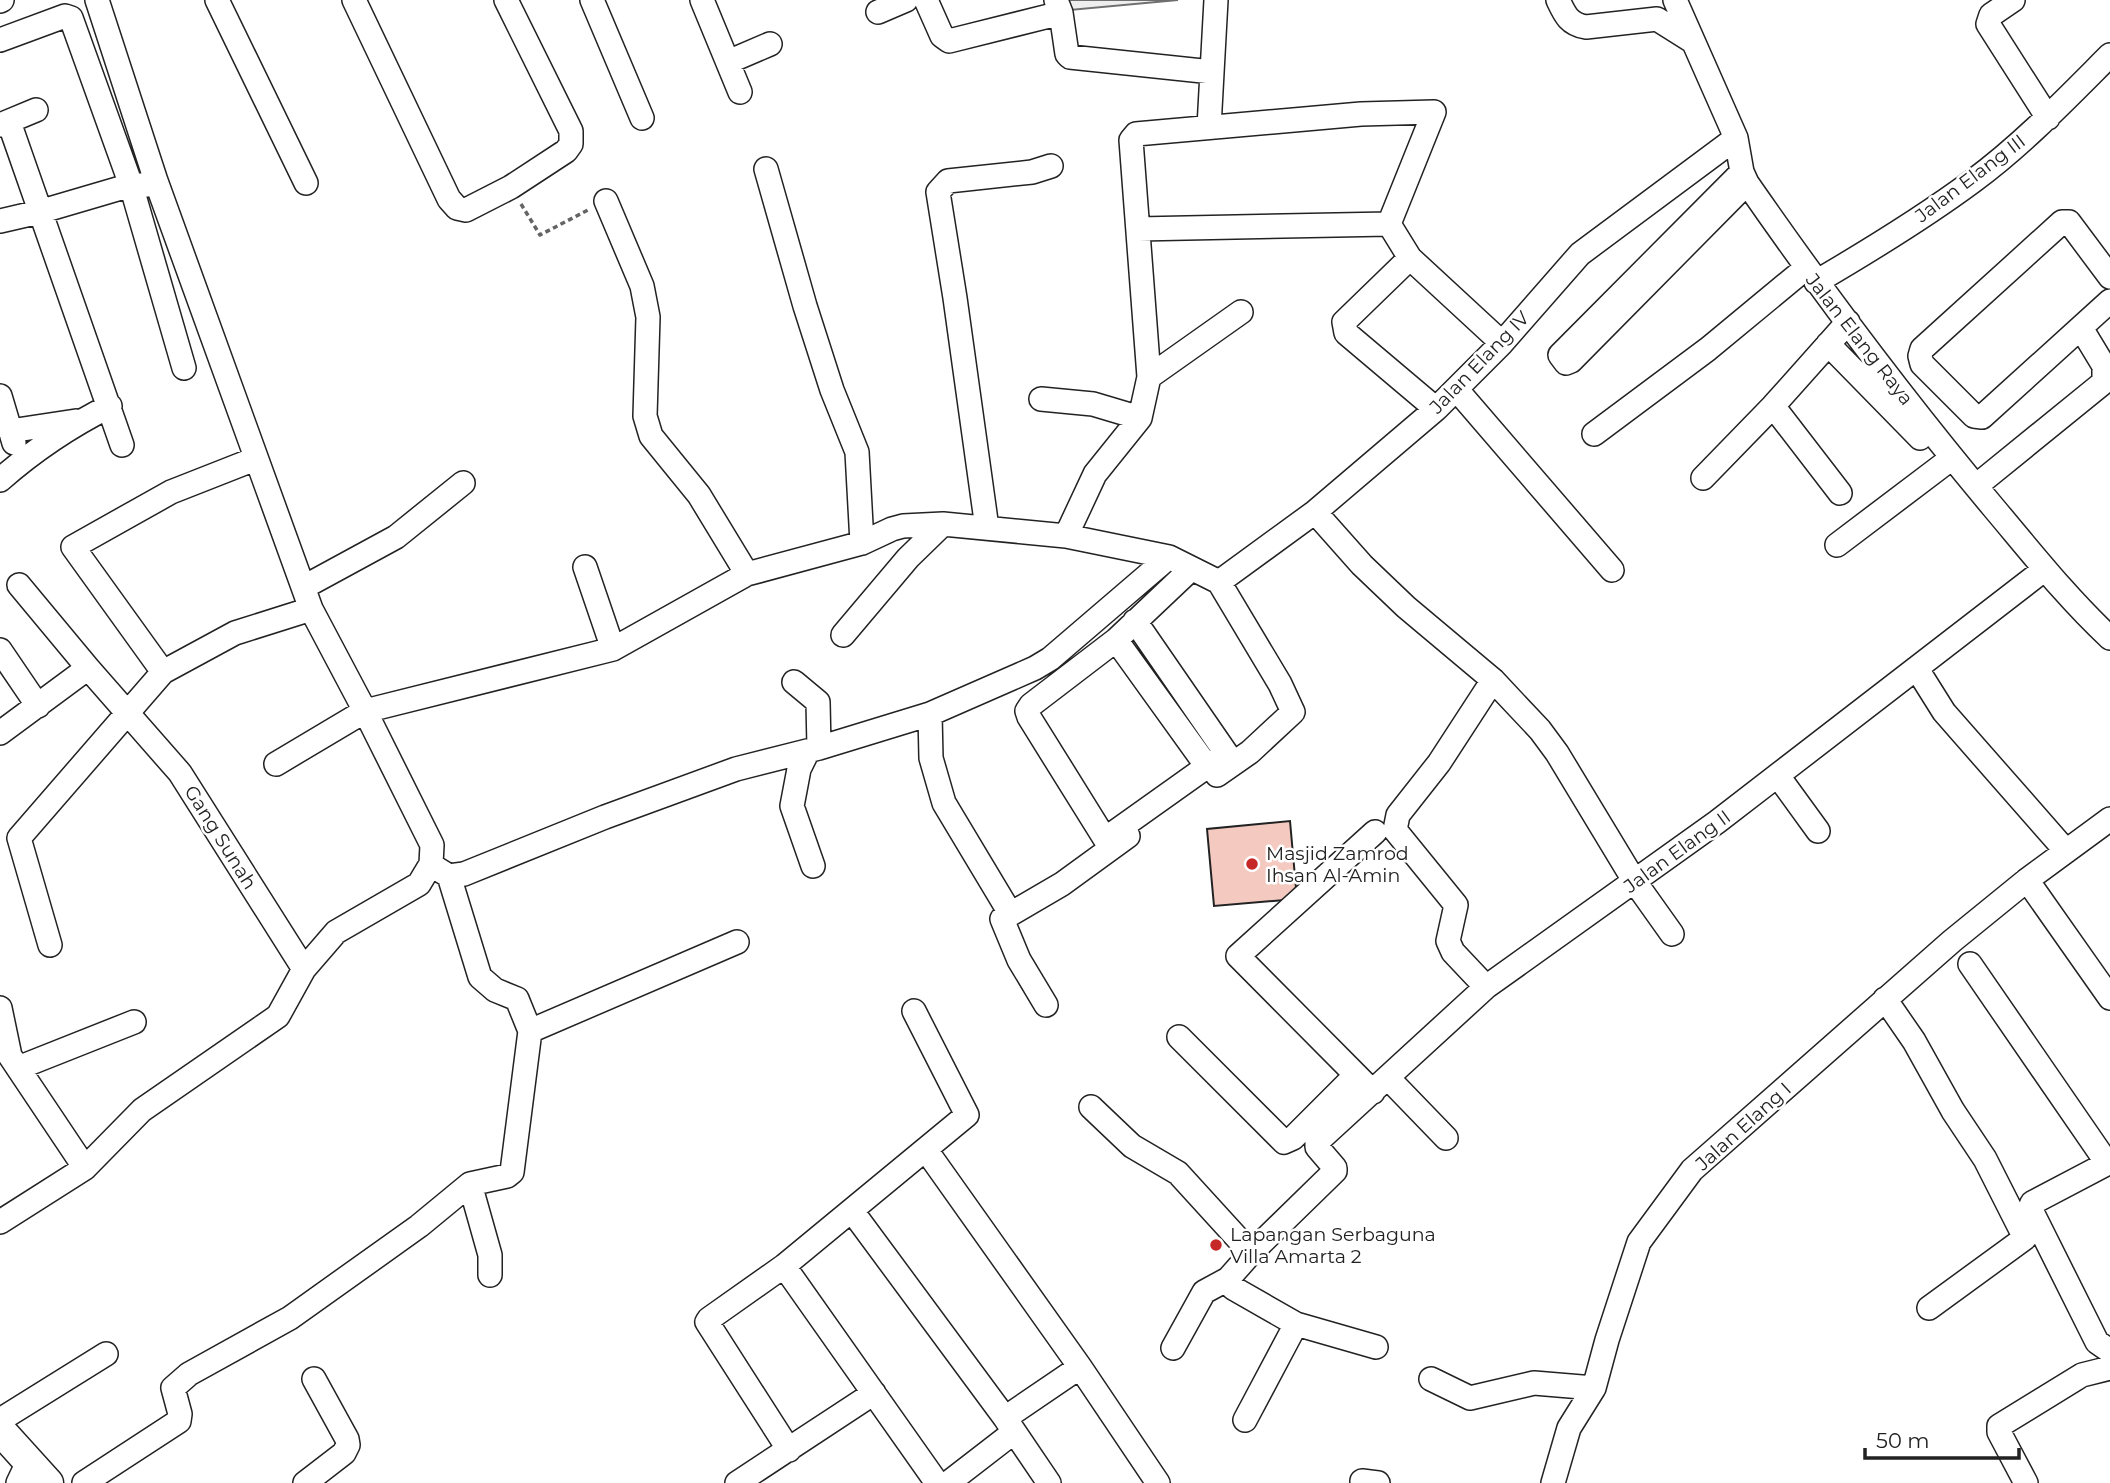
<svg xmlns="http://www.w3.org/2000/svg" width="2110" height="1483" font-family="Montserrat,sans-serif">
  <rect width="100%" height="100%" fill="#fff"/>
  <path fill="#eee" stroke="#6f6f6f" stroke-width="2" d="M1067 0H1178L1070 10Z"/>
  <path fill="#f3c9c0" stroke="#222" stroke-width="2" d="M1290 821 1297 899 1214 906 1207 829Z"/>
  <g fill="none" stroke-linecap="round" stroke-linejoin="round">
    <defs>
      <path id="minor" d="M217 0 306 183
        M354 0 449 199 457 208 466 210 511 187 566 151 571 144V131L506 0
        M592 0 642 118
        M702 0 740 92
        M926 0 942 36 949 41 1061 13
        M1056 0 1061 13 1067 54 1070 57 1212 72
        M1558 0C1565 15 1569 24 1586 27L1657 19 1692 41
        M1675 0 1736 138 1742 172 1747 183C1824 294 1906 403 1993 507 2031 552 2067 598 2110 638
        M2013 0 1991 15 1988 24 2048 118
        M0 1 2 0
        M878 12 906 0
        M0 40 65 16 71 18 131 185 184 368
        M728 62 770 44
        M9 122 122 445
        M0 125 36 110
        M1209 127 1216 0
        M766 169 805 306 832 390 857 452 862 543
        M1742 172 1560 355 1566 363 1571 361 1747 183
        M606 201 642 286 648 317 645 416 651 436 699 495 747 574
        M0 221 39 212 131 185H146
        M1389 224 1410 258 1502 343
        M1138 229 1389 224
        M1410 258 1344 322 1346 333 1436 409
        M2110 277 2069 222H2062L1922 349 1920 356 1922 364 1974 416 1982 417 2110 301
        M1816 282C1869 251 1923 218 1973 181 2023 144 2066 99 2110 55
        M1828 344 1920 438
        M1149 377 1131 140 1136 134 1361 114 1434 112 1389 224
        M1457 390 1612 570
        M0 396 14 443
        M1041 399 1093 404 1140 418
        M1773 406 1840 493
        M10 431 76 421
        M1594 434 1708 349 1806 268
        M1703 478 1773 406 1848 322
        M0 480C33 451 70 426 110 406
        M1976 486 2104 382V366L2081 328
        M1315 512 1362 565 1406 607 1493 680 1540 730 1557 753 1635 882 1672 934
        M987 528 955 298 938 192 948 181 1032 172 1051 166
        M1066 536 1095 474 1140 418 1149 377 1241 312
        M1837 545 1952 458
        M585 567 613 649
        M1219 582 1315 512 1436 409 1502 343 1580 254 1736 138
        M304 587 396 537 463 483
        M1135 621 1226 753 1105 839 1029 717 1027 711 1031 705 1116 640 1191 569
        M843 635 908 558 943 524
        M1116 640 1206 765
        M0 650 38 706
        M88 668 180 773 304 969
        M1917 669 1944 712 2066 851
        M163 672 73 547 171 492 255 459
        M794 682 818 702 819 748
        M930 714 931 758 944 803 1010 913
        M0 733 88 668 19 585
        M808 751 799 769 792 806 813 866
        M276 764 365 711 613 649 747 574 862 543 892 529 903 526 943 524 1066 536 1169 557 1219 582
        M1217 775 1250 752 1293 712 1280 684 1219 582
        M1778 776 1818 831
        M436 868 449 876 464 874 605 817 736 769 819 748 930 714 1035 668 1050 659 1169 557
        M2027 880 2110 998
        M50 945 19 838 163 672 235 633 311 609
        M1970 964 2107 1163
        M1486 987 1453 952 1448 941 1456 905 1395 830 1398 815 1439 763 1493 680
        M1885 999 1914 1041 1953 1111 1985 1159 2025 1238 1929 1308
        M1046 1005 1019 960 1002 919 1062 884 1128 836
        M0 1008 10 1056 85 1168
        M530 1031 737 942
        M1179 1037 1284 1142 1293 1138 1356 1075
        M18 1068 134 1022
        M1388 1078 1446 1138
        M1373 1092 1238 956 1375 832
        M1091 1107 1132 1146 1178 1173 1251 1253
        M926 1150 1080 1367 1158 1483
        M2110 1162 2032 1203 2030 1208 2097 1342 2110 1351
        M470 1184 490 1255V1275
        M852 1211 1005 1418 1049 1483
        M0 1222 85 1168 142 1110 278 1016 304 969 336 932 419 884 431 864 432 845 365 711 311 609 156 181 97 0
        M784 1266 937 1483
        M1228 1279 1233 1288 1296 1324 1376 1347
        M1173 1348 1204 1292 1228 1279 1251 1253 1335 1171V1168L1317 1147V1142L1486 987 1717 822 2045 569
        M1431 1379 1470 1398 1534 1383 1594 1388
        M1005 1418 1080 1367
        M0 1420 106 1354
        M1245 1420 1296 1324
        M789 1450 707 1322 709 1319 784 1266 967 1115 914 1011
        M1362 1481 1378 1483
        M18 1483 29 1460
        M84 1483 179 1421 180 1414 173 1388 189 1374 290 1318 419 1226 470 1184 507 1176 512 1172 530 1031 517 999 495 990 480 977 449 876
        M305 1483 344 1453 348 1445 347 1439 314 1379
        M737 1483 874 1393
        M948 1483 1014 1432
        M1553 1483 1569 1428 1594 1388 1607 1340 1639 1242 1692 1170 1952 941 2027 880 2110 819
        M2026 1483 1999 1432V1426L2082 1375 2110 1368"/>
      <path id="major" d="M0 1430 48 1483"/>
    </defs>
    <use href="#minor" stroke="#222" stroke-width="26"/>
    <use href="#major" stroke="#222" stroke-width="33"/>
    <path stroke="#646464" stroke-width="3.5" stroke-dasharray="5 3.5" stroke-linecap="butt" d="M521 204 540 235 588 210"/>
    <use href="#minor" stroke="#fff" stroke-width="23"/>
    <use href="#major" stroke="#fff" stroke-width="30"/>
  </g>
  <g fill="#c62828" stroke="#fff" stroke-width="2.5">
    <circle cx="1252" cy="864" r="7"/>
    <circle cx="1216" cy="1245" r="7"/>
  </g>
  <g text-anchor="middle" stroke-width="5" stroke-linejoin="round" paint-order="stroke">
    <g font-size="19" fill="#222" stroke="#fff">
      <text transform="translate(1970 178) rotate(-37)" y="7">Jalan Elang III</text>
      <text transform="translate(1860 339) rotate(52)" y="7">Jalan Elang Raya</text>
      <text transform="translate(1479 362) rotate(-46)" y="7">Jalan Elang IV</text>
      <text transform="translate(221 837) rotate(58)" y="7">Gang Sunah</text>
      <text transform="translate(1677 851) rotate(-36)" y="7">Jalan Elang II</text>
      <text transform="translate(1743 1126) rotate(-42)" y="7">Jalan Elang I</text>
    </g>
    <g font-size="19" fill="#222" stroke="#fff" text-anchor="start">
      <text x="1266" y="860">Masjid Zamrod<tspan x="1266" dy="22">Ihsan Al-Amin</tspan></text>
      <text x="1230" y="1241">Lapangan Serbaguna<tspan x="1230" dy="22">Villa Amarta 2</tspan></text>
    </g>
  </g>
  <path d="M1865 1448v10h154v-10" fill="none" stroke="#222222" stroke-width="3.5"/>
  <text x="1876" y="1448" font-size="21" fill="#222222" stroke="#ffffff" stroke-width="5" paint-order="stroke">50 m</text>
</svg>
